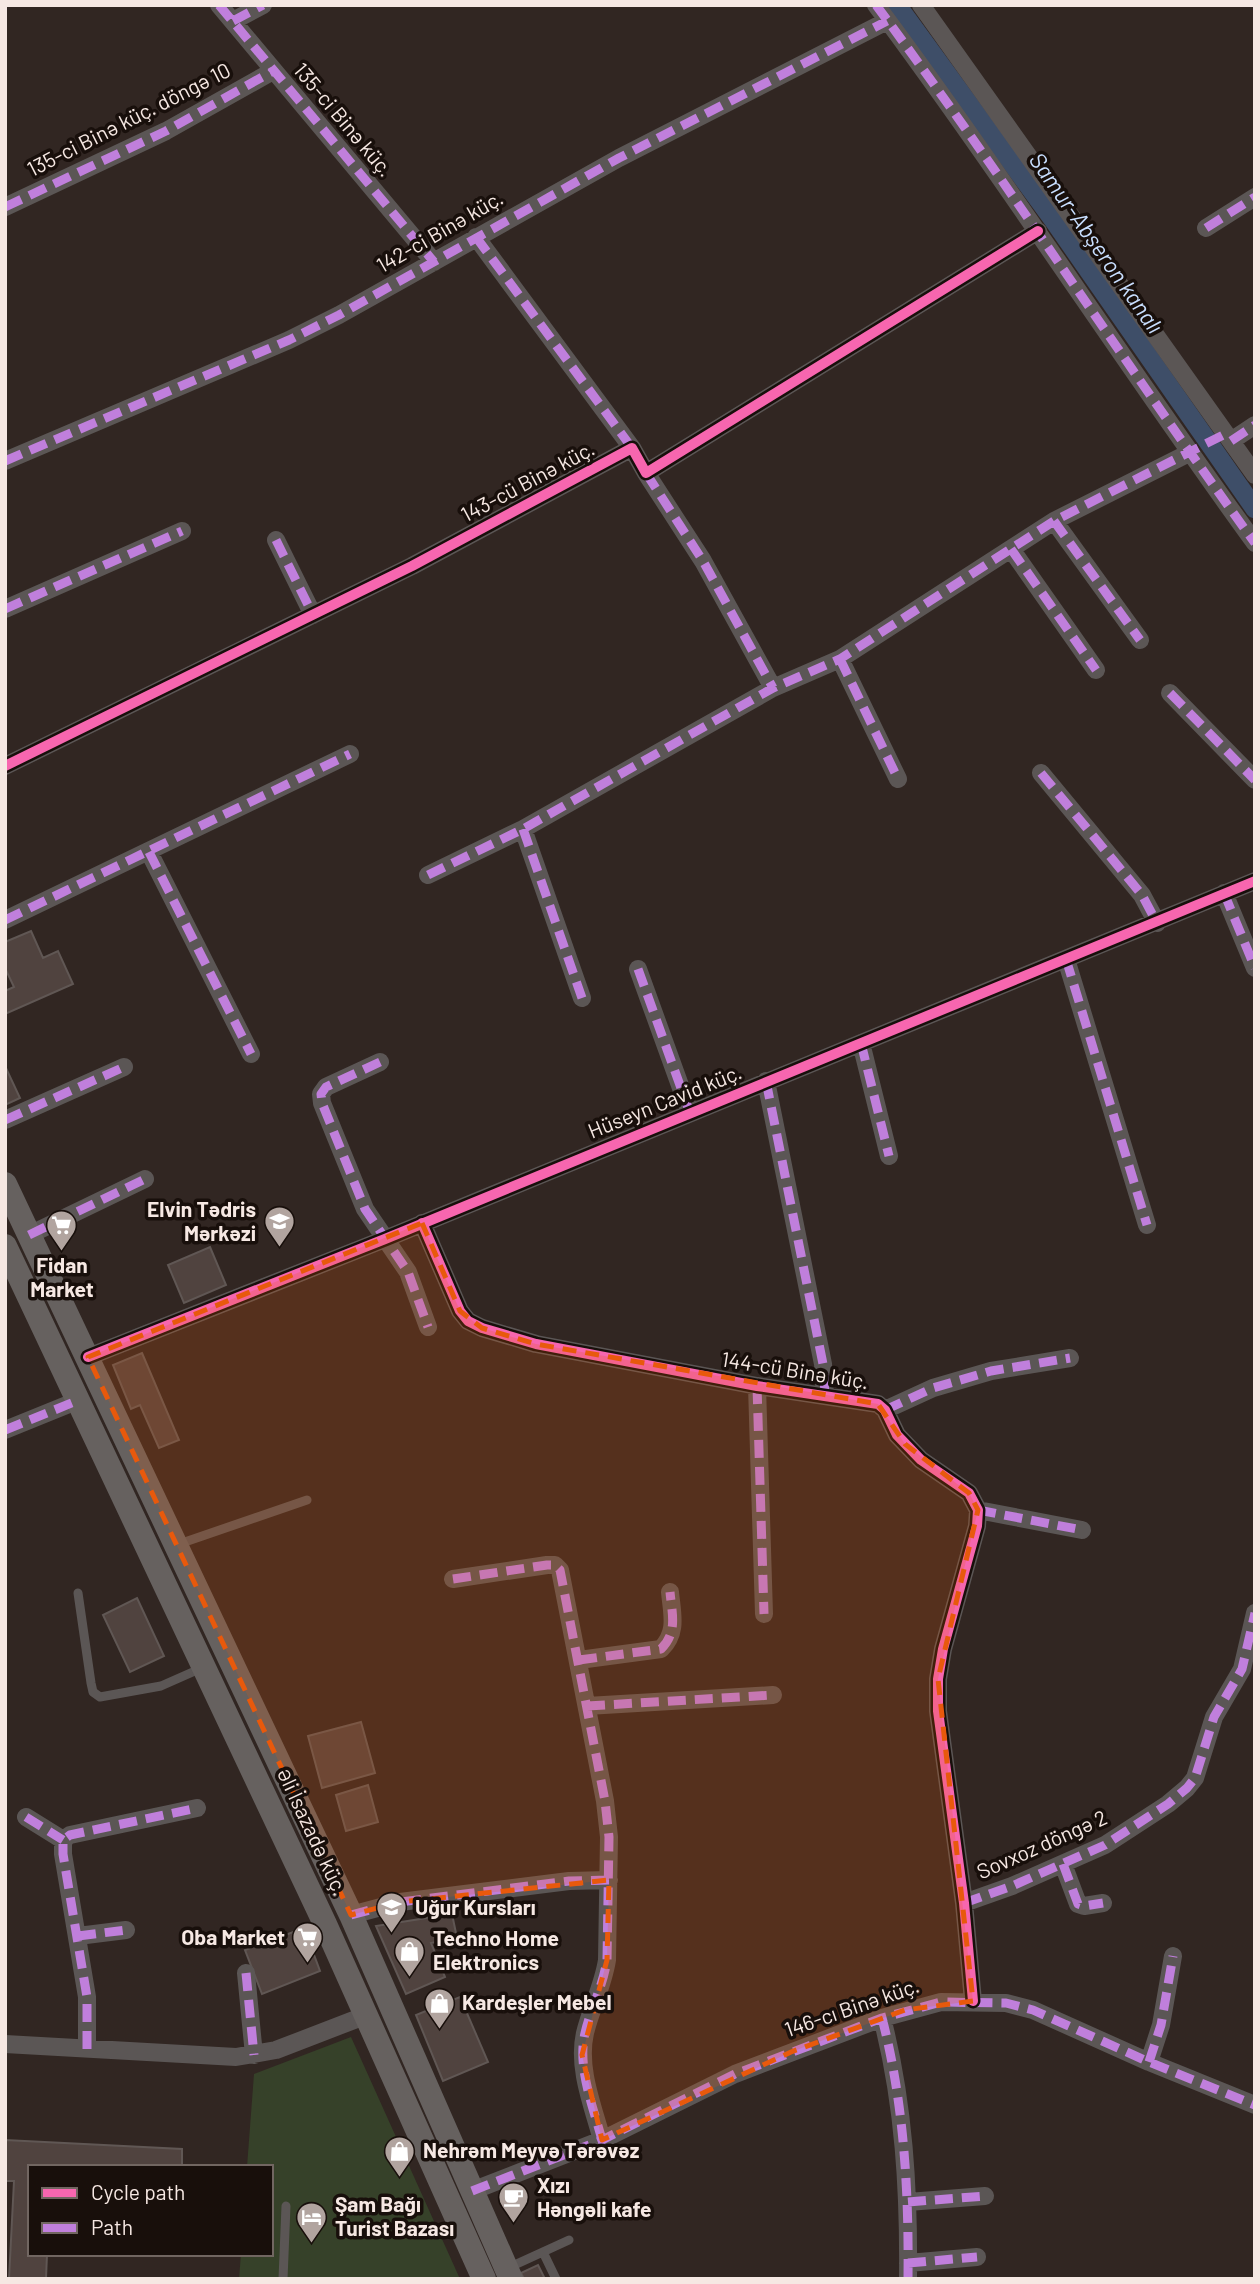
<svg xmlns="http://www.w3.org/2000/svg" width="1260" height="2284" font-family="Barlow,sans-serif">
  <rect width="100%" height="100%" fill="#312622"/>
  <path fill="#364129" d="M351 2037 460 2279H239L241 2254H271V2167H247L254 2074Z"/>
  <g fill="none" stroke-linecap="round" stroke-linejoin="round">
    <path stroke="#3e4e68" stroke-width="19" d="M897 5 1054 221 1255 509"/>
  </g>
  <path fill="#50433f" stroke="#605754" stroke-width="2" d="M31 931 43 958 58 951 73 984 5 1014V991L14 987 5 968V942Z
    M5 1066 20 1098 5 1105Z
    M210 1247 226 1285 184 1303 168 1265Z
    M142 1353 179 1440 159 1448 140 1405 131 1409 113 1365Z
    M137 1598 164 1656 130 1672 103 1615Z
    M361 1722 375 1773 322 1788 308 1736Z
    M368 1785 378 1822 346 1831 336 1795Z
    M452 1914 457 1938 431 1943 445 1977 406 1994 376 1926Z
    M304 1928 320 1971 262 1994 245 1950Z
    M460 1997 488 2062 443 2081 416 2015Z
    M5 2140 182 2149V2167H30V2254H47L46 2279H9L14 2181H5Z
    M538 2265 545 2279H524L521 2273Z"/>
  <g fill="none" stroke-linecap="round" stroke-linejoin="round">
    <path stroke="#5b5655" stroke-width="9" d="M179 1544 307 1500
      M78 1593 91 1683 93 1692 100 1697 161 1686 204 1667
      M543 2252 556 2279
      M508 2268 569 2240
      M283 2279 286 2206"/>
    <path stroke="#5b5655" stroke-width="18" d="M219 5 434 262
      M876 5C1007 181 1126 366 1255 543
      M921 5 1255 475
      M233 21 263 5
      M5 207 166 131 273 71
      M1206 228 1255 197
      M476 237 632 448
      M1231 441 1255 425
      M5 461 289 340 339 315 619 158 887 21
      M646 473 703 561 773 688
      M1054 521 1140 640
      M276 540 313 615
      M1011 549 1096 670
      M5 609 182 531
      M840 659 898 779
      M1170 693 1255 780
      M5 766 412 566 632 448 646 473 1038 231
      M1041 773 1142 895 1157 923
      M523 829 582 998
      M149 852 251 1054
      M428 875 523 829 773 688 840 659 1054 521 1189 453
      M1224 893 1255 968
      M5 920 350 754
      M1066 959 1147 1225
      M638 969 690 1113
      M861 1043 889 1156
      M380 1062 326 1087 321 1094 322 1103 365 1209 408 1272 428 1327
      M766 1081 823 1364 825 1395
      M5 1120 124 1067
      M422 1223 460 1311 468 1321 482 1328 536 1344 757 1386 878 1404 885 1410 897 1435 921 1460 969 1493 978 1510 977 1526 943 1649 938 1679V1711L964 1903 973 2001
      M29 1235 145 1179
      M88 1357 385 1239 1255 881
      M757 1386 764 1614
      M885 1410 933 1388 991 1371 1070 1358
      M5 1430 79 1400
      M978 1510 1082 1530
      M453 1579 547 1565H555L560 1570 605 1801 609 1837 607 1960C603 1986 591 2008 585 2033 577 2068 593 2106 602 2140
      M579 1660 661 1649C678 1632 672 1614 670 1592
      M587 1706 773 1695
      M26 1817 63 1840
      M1063 1864 1078 1904 1084 1906 1103 1903
      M964 1903 1012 1886 1105 1845 1168 1804 1187 1788 1195 1778 1214 1717 1242 1669 1255 1613
      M351 1915 400 1902 569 1881 609 1880
      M78 1936 126 1930
      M246 1973 254 2055
      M882 2018C904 2103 909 2191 908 2279
      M5 2044 236 2057 276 2050 367 2015
      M87 2049V1997L63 1854V1840L70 1835 197 1808
      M1149 2062 1161 2025 1173 1956
      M472 2191 602 2140 735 2074 882 2018 941 2002 1006 2003 1033 2010 1149 2062 1255 2105
      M908 2202 985 2196
      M908 2263 977 2257"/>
    <path stroke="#66615f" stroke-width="24" d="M5 1184 351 1915 511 2279
      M5 1246 325 1924 484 2279"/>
    <path stroke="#c07fdc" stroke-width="9" stroke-dasharray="18 9" stroke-linecap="butt" d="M219 5 434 262
      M876 5C1007 181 1126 366 1255 543
      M233 21 263 5
      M5 207 166 131 273 71
      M1206 228 1255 197
      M476 237 632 448
      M1231 441 1255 425
      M5 461 289 340 339 315 619 158 887 21
      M646 473 703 561 773 688
      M1054 521 1140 640
      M276 540 313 615
      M1011 549 1096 670
      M5 609 182 531
      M840 659 898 779
      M1170 693 1255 780
      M1041 773 1142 895 1157 923
      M523 829 582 998
      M149 852 251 1054
      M428 875 523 829 773 688 840 659 1054 521 1225 434
      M1224 893 1255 968
      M5 920 350 754
      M1066 959 1147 1225
      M638 969 690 1113
      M861 1043 889 1156
      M380 1062 326 1087 321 1094 322 1103 365 1209 408 1272 428 1327
      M766 1081 823 1364 825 1395
      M5 1120 124 1067
      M29 1235 145 1179
      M757 1386 764 1614
      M885 1410 933 1388 991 1371 1070 1358
      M5 1430 79 1400
      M978 1510 1082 1530
      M453 1579 547 1565H555L560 1570 605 1801 609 1837 607 1960C603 1986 591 2008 585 2033 577 2068 593 2106 602 2140
      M579 1660 661 1649C678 1632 672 1614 670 1592
      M587 1706 773 1695
      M26 1817 63 1840
      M1063 1864 1078 1904 1084 1906 1103 1903
      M964 1903 1012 1886 1105 1845 1168 1804 1187 1788 1195 1778 1214 1717 1242 1669 1255 1613
      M351 1915 400 1902 569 1881 609 1880
      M78 1936 126 1930
      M246 1973 254 2055
      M882 2018C904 2103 909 2191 908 2279
      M87 2049V1997L63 1854V1840L70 1835 197 1808
      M1149 2062 1161 2025 1173 1956
      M472 2191 602 2140 735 2074 882 2018 941 2002 1006 2003 1033 2010 1149 2062 1255 2105
      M908 2202 985 2196
      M908 2263 977 2257"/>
    <defs>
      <path id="cycleway" d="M5 766 412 566 632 448 646 473 1038 231
        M422 1223 460 1311 468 1321 482 1328 536 1344 757 1386 878 1404 885 1410 897 1435 921 1460 969 1493 978 1510 977 1526 943 1649 938 1679V1711L964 1903 973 2001
        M88 1357 385 1239 1255 881"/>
    </defs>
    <use href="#cycleway" stroke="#180f0b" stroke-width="15"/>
    <use href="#cycleway" stroke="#f766af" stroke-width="10"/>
  </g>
  <path fill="#e8590c" fill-opacity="0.2" stroke="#e8590c" stroke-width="5" stroke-dasharray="14 9" stroke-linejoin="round" d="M422 1223 460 1311 482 1328 536 1344 878 1404 905 1444 969 1493 978 1510 938 1679 973 2001 905 2010 791 2052 602 2140 582 2055 607 1960 609 1880 400 1902 351 1915 88 1357Z"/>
  <defs>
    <symbol id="university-pin" viewBox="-11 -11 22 30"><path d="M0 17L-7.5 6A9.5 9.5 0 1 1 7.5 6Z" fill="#b1a49f" stroke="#180f0b"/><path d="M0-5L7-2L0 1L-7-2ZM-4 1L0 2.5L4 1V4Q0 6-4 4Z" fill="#fff"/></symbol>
    <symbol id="supermarket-pin" viewBox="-11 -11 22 30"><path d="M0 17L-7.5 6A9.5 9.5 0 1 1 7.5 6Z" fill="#b1a49f" stroke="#180f0b"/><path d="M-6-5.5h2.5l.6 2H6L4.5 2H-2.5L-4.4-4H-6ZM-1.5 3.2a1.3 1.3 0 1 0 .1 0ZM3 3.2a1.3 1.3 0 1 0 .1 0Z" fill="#fff"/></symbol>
    <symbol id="shop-pin" viewBox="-11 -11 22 30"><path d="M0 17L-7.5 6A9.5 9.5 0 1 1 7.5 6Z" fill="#b1a49f" stroke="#180f0b"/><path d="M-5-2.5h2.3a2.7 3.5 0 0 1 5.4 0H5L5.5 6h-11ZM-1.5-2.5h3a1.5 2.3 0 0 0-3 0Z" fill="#fff"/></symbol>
    <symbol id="cafe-pin" viewBox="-11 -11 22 30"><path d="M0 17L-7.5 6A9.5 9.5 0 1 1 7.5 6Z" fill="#b1a49f" stroke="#180f0b"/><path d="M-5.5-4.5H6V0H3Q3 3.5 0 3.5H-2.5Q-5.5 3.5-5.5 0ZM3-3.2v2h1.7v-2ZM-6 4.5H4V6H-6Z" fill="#fff"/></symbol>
    <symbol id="hotel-pin" viewBox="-11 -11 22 30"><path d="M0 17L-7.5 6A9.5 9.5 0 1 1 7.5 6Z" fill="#b1a49f" stroke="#180f0b"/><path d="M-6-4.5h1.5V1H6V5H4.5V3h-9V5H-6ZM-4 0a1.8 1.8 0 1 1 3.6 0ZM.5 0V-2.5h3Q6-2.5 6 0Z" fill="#fff"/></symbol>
  </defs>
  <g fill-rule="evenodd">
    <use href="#university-pin" x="262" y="1204" width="35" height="47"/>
    <use href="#supermarket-pin" x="44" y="1208" width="35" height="47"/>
    <use href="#university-pin" x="374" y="1890" width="35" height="47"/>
    <use href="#supermarket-pin" x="290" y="1920" width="35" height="47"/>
    <use href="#shop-pin" x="392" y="1934" width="35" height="47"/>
    <use href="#shop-pin" x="422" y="1986" width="35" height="47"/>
    <use href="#shop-pin" x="382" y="2134" width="35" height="47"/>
    <use href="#cafe-pin" x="496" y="2180" width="35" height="47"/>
    <use href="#hotel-pin" x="294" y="2200" width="35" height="47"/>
  </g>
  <g text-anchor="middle" stroke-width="7" stroke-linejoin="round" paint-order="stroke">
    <g font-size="21" fill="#f6e8e3" stroke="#180f0b">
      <text transform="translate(129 120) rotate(-27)" y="7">135-ci Binə küç. döngə 10</text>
      <text transform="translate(343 120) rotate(50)" y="7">135-ci Binə küç.</text>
      <text transform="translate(440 232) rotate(-30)" y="7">142-ci Binə küç.</text>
      <text transform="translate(528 482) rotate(-28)" y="7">143-cü Binə küç.</text>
      <text transform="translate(665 1102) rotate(-22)" y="7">Hüseyn Cavid küç.</text>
      <text transform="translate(795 1371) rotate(9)" y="7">144-cü Binə küç.</text>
      <text transform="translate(312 1832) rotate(65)" y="7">Əli İsazadə küç.</text>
      <text transform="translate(1042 1845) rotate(-24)" y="7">Sovxoz döngə 2</text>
      <text transform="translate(852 2008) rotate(-19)" y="7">146-cı Binə küç.</text>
    </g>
    <g font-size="21" font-weight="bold" fill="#f6e8e3" stroke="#180f0b" text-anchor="start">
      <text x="256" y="1217" text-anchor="end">Elvin Tədris<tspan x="256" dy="24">Mərkəzi</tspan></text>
      <text x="62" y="1273" text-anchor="middle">Fidan<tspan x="62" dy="24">Market</tspan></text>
      <text x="415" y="1915">Uğur Kursları</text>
      <text x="285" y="1945" text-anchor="end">Oba Market</text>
      <text x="433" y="1946">Techno Home<tspan x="433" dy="24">Elektronics</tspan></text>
      <text x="462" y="2010">Kardeşler Mebel</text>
      <text x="423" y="2158">Nehrəm Meyvə Tərəvəz</text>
      <text x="537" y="2193">Xızı<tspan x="537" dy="24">Həngəli kafe</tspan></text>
      <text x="335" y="2212">Şam Bağı<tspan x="335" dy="24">Turist Bazası</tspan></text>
    </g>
    <g font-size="23" font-style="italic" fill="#c8defe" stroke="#180f0b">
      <text transform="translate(1096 243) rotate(55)" y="8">Samur-Abşeron kanalı</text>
    </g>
  </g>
  <rect width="1260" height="2284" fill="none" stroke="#f6e8e3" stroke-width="14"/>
  <rect x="28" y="2165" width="245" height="91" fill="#180f0b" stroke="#716661" stroke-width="2"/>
  <rect x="42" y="2188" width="35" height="10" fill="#f766af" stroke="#716661" stroke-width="2"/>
  <text x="91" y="2200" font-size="21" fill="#f6e8e3">Cycle path</text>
  <rect x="42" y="2223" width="35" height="10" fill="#c07fdc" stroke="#716661" stroke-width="2"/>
  <text x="91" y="2235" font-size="21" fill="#f6e8e3">Path</text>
</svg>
